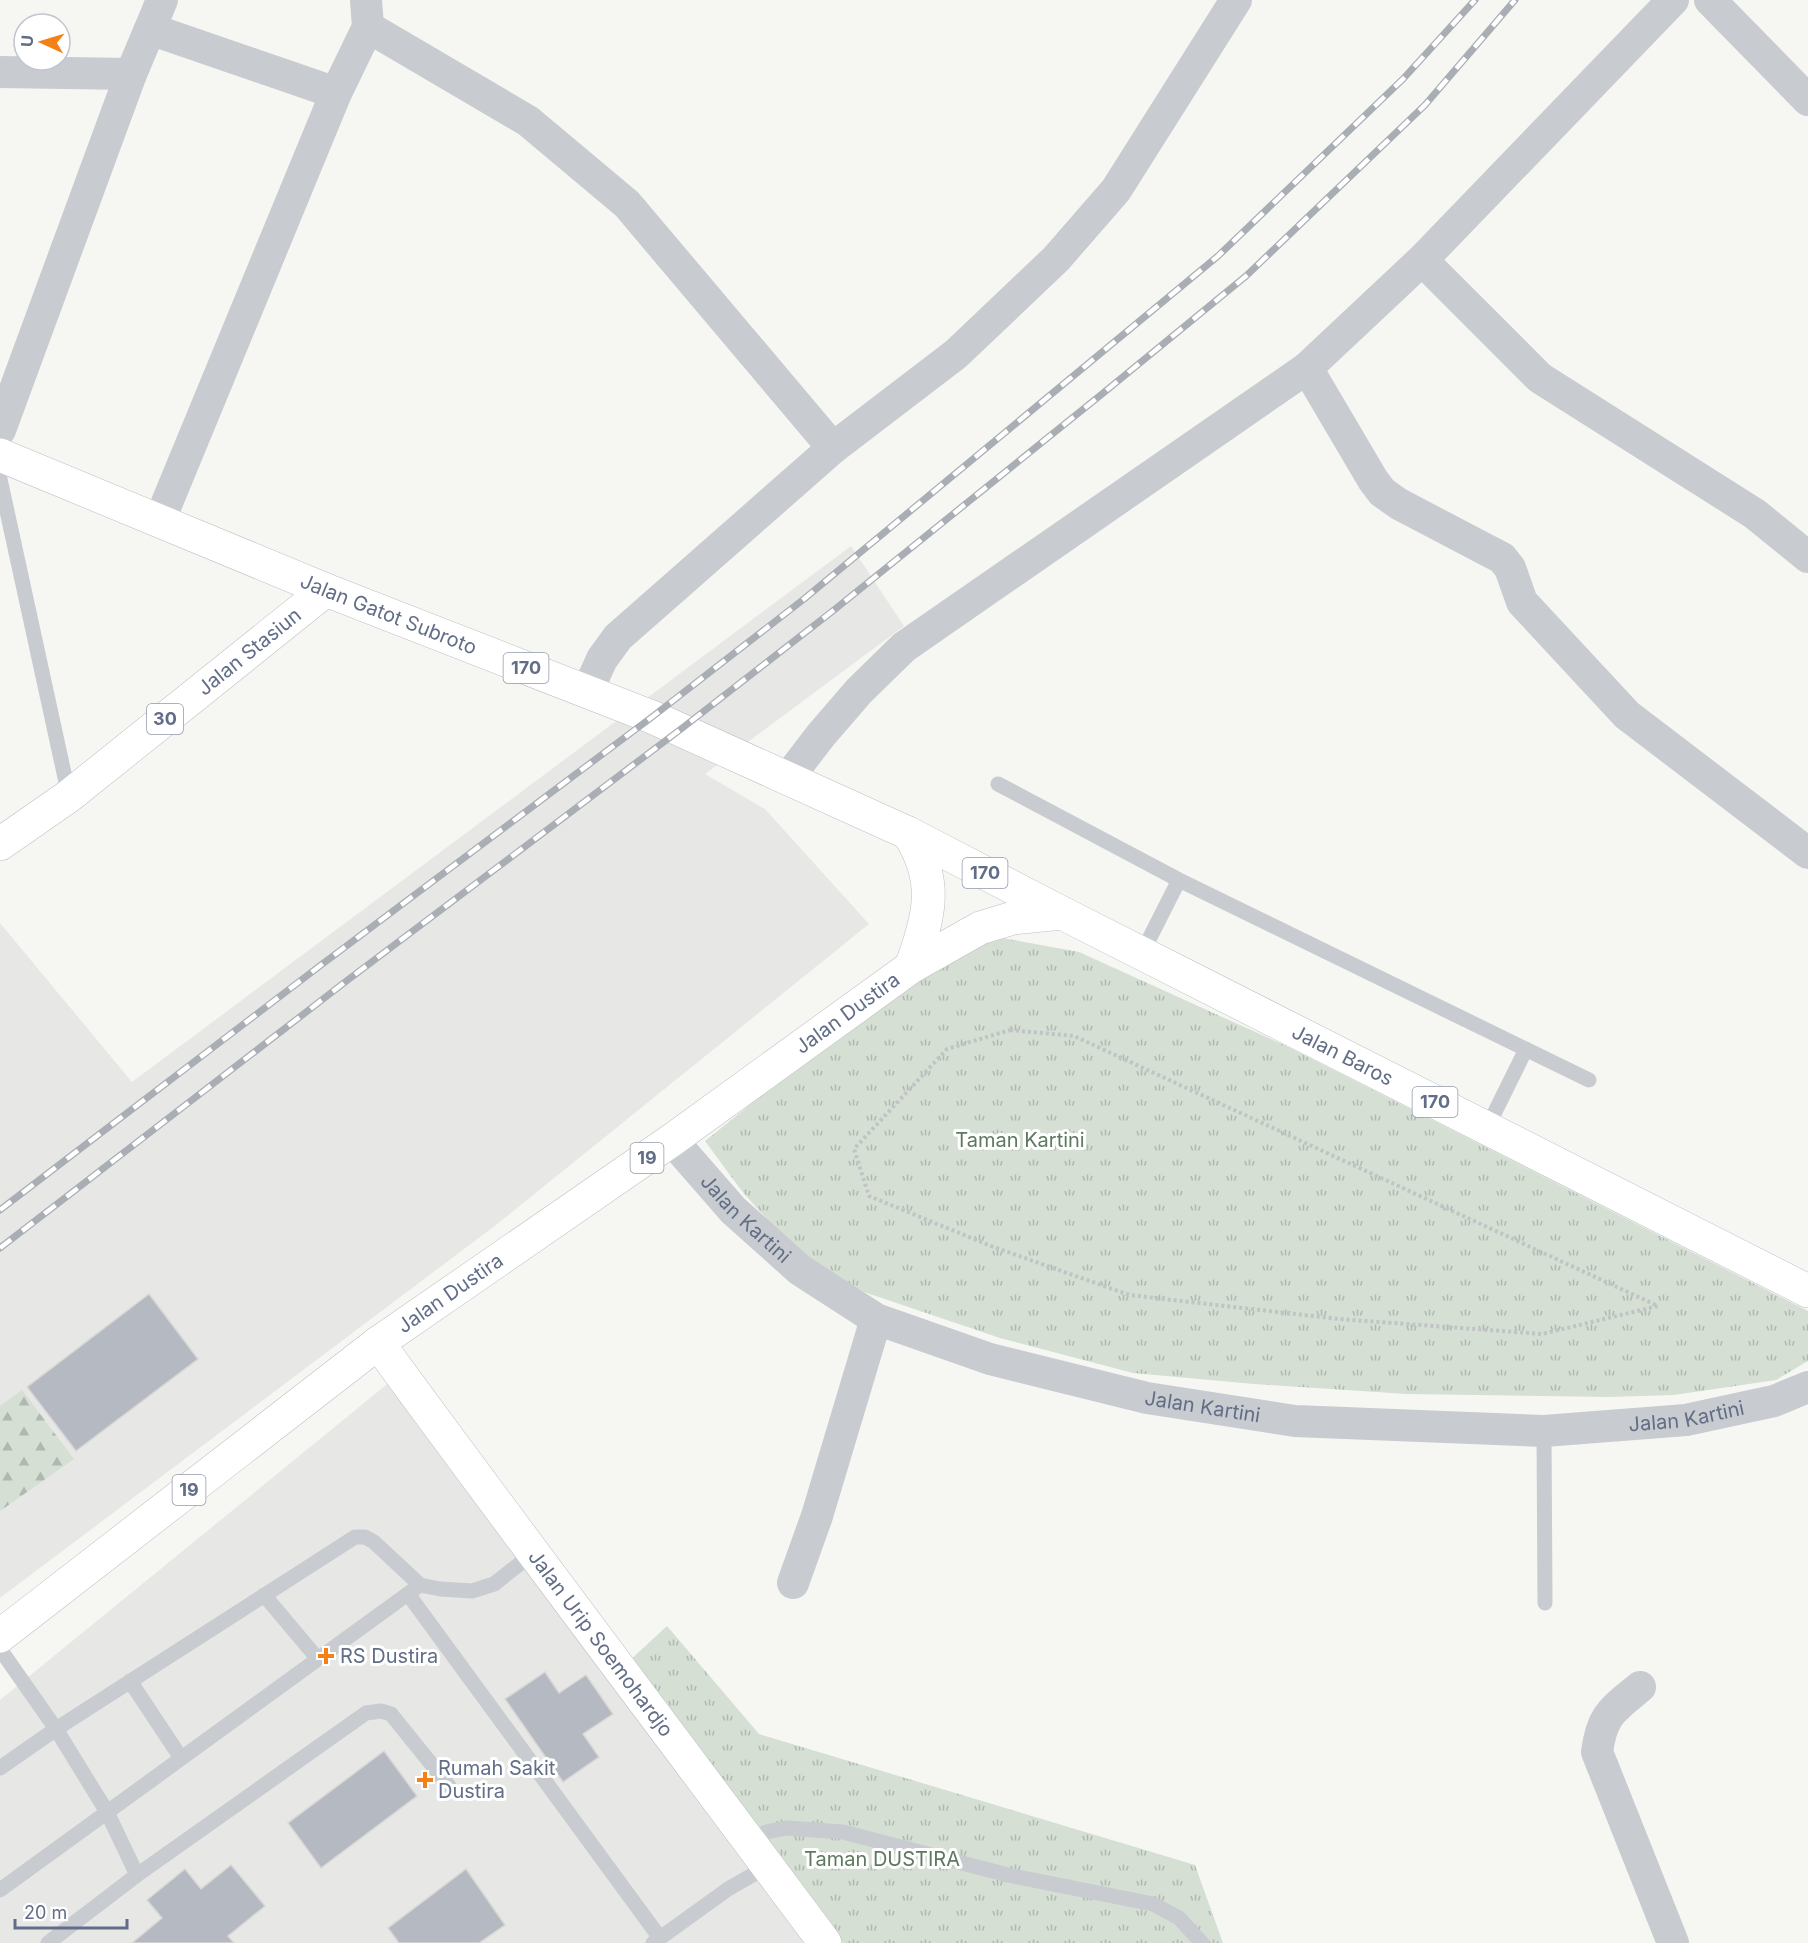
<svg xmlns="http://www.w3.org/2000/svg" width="1808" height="1943" font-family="Inter,sans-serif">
  <defs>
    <pattern id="forest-firs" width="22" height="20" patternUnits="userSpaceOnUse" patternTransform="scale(1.5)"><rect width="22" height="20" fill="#d5dfd3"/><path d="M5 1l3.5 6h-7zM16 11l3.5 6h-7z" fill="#b0b9b1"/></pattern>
    <pattern id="park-tufts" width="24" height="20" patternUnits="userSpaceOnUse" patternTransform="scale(1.5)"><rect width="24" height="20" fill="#d5dfd3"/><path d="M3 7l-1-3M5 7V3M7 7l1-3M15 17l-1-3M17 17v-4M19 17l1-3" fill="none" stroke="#b0b9b1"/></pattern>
  </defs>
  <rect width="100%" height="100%" fill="#f6f7f3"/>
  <path fill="#e7e7e6" d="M851 546 904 626 705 774 765 809 869 924 496 1225 0 1598V923L132 1082Z
    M391 1381 813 1943H0V1700Z"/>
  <path fill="url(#forest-firs)" d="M22 1390 74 1459 0 1511V1406Z"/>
  <path fill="url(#park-tufts)" d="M997 937 1079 952 1284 1045 1808 1311V1361L1776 1380 1674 1395 1609 1397 1407 1394 1254 1384 1133 1373 1000 1338 864 1292 794 1250 741 1190 705 1141 902 983Z
    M667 1626 759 1734 1195 1865 1223 1943H841L627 1663Z"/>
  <path fill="#b5b9c1" stroke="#d7d8d5" stroke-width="1.5" d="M149 1294 198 1359 76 1451 27 1387Z
    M545 1672 559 1693 586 1675 613 1714 583 1734 599 1757 563 1782 505 1699Z
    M384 1751 417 1796 321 1868 288 1823Z
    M231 1865 265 1906 228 1936 234 1943H132L162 1918 147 1900 185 1869 201 1889Z
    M466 1869 505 1925 479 1943H399L388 1928Z"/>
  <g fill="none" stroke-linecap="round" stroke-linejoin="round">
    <defs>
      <g id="secondary">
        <path id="s2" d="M378 1343C525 1544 676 1743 825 1943"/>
      </g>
      <g id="primary">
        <path id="s3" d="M0 455 326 590 652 717 908 833 1062 913 1808 1291"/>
        <path d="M908 833C939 880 930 916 911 967"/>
        <path id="s4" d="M0 844 69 796 326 590"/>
        <path id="s5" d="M0 1636 378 1343 672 1140 911 967 980 928 1013 918 1062 913"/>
      </g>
    </defs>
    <use href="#secondary" stroke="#bcbfc5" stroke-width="34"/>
    <use href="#primary" stroke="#bdbfc4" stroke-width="34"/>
    <path stroke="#c1c3c5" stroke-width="4" stroke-dasharray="3 3" stroke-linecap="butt" d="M1010 1030 1074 1036 1658 1306 1542 1334 1339 1319 1129 1295 991 1246 869 1196 854 1149 947 1049Z"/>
    <path stroke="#c8cbcf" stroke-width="15" d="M0 479 69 796
      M998 784 1179 880
      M1142 953 1179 880 1589 1080
      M1487 1128 1526 1049
      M1544 1431 1545 1603
      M408 1594 660 1938
      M264 1595 318 1659
      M0 1649 56 1729 107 1812 137 1875 48 1943
      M130 1681 181 1758
      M0 1768 56 1729 355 1537H365L374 1542 420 1585 440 1589 472 1591 494 1584 532 1554
      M751 1842 766 1832 786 1828 843 1832 1008 1875 1153 1904 1179 1918 1202 1943
      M137 1875 366 1713 381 1711 391 1714 449 1786
      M0 1890 420 1585
      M653 1943 728 1889 768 1866"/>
    <g stroke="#c8cbcf" stroke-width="32">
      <path d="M1710 0 1808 100"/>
      <path d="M368 27 528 121 627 204 833 448"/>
      <path d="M150 29 162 0"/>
      <path d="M0 72 131 74"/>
      <path d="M1422 260 1540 378 1755 514 1808 557"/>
      <path d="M1307 368 1373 480 1382 492 1399 504 1502 558 1510 568 1522 602 1627 715 1808 853"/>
      <path d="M0 430 131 74 150 29 336 93 368 27 366 0"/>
      <path d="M159 522 336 93"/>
      <path d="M587 692 602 659 618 637 833 448 956 354 1056 259 1116 190 1236 0"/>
      <path d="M788 778 821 735 859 691 904 647 1307 368 1422 260 1673 0"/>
      <path id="s1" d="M672 1140 733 1210 800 1270 876 1319 990 1359 1147 1398 1295 1421 1544 1431 1686 1420 1774 1401 1808 1387"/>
      <path d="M793 1583 817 1516 876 1319"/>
      <path d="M1640 1687C1612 1710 1602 1715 1597 1752L1673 1943"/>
    </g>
    <use href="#secondary" stroke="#fff" stroke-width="33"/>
    <use href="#primary" stroke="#fff" stroke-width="33"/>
    <defs>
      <path id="rail" d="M0 1210 321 965 652 717 804 599 1218 256 1403 79 1475 0
        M0 1248 349 979 681 729 834 610 1102 394 1246 276 1425 105 1515 0"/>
    </defs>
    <use href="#rail" stroke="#a9adb4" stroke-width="7"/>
    <use href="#rail" stroke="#fff" stroke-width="4.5" stroke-dasharray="14" stroke-linecap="butt"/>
  </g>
  <g fill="#f58015" stroke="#fff" stroke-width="2">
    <path d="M323 1647h6v6h6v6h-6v6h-6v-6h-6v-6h6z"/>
    <path d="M422 1771h6v6h6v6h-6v6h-6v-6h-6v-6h6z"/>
  </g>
  <g text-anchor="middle" stroke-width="6" stroke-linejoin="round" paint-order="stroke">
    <g fill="#fff" stroke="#919aab" stroke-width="1.5">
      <rect x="503.5" y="653" width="45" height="30" rx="4.5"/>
      <rect x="147" y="704" width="36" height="30" rx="4.5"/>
      <rect x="962.5" y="858" width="45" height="30" rx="4.5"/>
      <rect x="1412.5" y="1087" width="45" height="30" rx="4.5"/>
      <rect x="630.5" y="1143" width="33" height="30" rx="4.5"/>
      <rect x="172.5" y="1475" width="33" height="30" rx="4.5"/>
    </g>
    <g font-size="18" font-weight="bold" fill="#626e87">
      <text x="526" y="674">170</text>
      <text x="165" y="725">30</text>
      <text x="985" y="879">170</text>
      <text x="1435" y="1108">170</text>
      <text x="647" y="1164">19</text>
      <text x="189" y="1496">19</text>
    </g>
    <g font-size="20" fill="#626e87" stroke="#fff">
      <text dy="7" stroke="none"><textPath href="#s3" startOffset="420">Jalan Gatot Subroto</textPath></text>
      <text dy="7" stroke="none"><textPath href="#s4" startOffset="315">Jalan Stasiun</textPath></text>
      <text dy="7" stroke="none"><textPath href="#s5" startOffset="1052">Jalan Dustira</textPath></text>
      <text dy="7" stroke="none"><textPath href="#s3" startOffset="1472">Jalan Baros</textPath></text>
      <text dy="7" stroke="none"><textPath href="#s1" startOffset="108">Jalan Kartini</textPath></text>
      <text dy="7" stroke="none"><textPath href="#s5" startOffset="566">Jalan Dustira</textPath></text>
      <text dy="7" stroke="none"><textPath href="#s1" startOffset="612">Jalan Kartini</textPath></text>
      <text dy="7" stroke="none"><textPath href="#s1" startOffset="1098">Jalan Kartini</textPath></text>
      <text dy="7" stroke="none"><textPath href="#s2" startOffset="374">Jalan Urip Soemohardjo</textPath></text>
    </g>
    <g font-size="20" fill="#5e795f" stroke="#fff">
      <text x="1020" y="1147">Taman Kartini</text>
      <text x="882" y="1866">Taman DUSTIRA</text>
    </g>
    <g font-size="20" fill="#626e87" stroke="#fff" text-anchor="start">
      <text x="340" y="1663">RS Dustira</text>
      <text x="438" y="1775">Rumah Sakit<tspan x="438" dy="23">Dustira</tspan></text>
    </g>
  </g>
  <g transform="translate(42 42) rotate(274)"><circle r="28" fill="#ffffff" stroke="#c0c5cf" stroke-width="1.5"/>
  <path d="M0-4.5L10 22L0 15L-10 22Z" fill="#f58015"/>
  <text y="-9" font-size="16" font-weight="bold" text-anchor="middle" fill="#626e87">U</text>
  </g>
  <path d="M15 1919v9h112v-9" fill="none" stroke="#626e87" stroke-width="3"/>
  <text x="24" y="1919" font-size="18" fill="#626e87" stroke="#ffffff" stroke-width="4.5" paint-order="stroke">20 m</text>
</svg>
